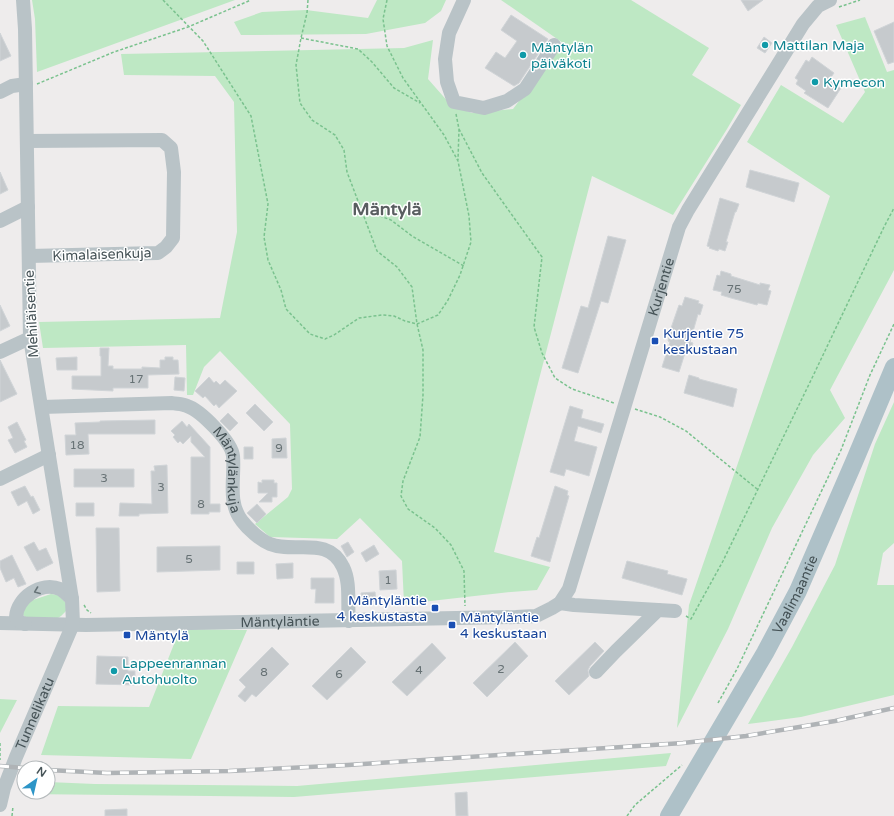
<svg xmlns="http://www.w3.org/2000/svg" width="894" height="816" font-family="'Varela Round',sans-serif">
  <rect width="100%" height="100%" fill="#eeecec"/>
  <path fill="#bee8c4" d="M32 0H235L37 72 35 19Z
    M377 0H446L441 11 425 23 366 34 241 35 234 22 262 12 306 10 368 18Z
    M501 0H631L709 48 692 75 741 105 727 129 673 215 592 176 494 552 550 567 537 590 511 592 404 604 402 561 360 518 337 539 270 537 255 524 288 497 292 489 290 424 220 351 204 367 193 395H187L186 345 43 348 39 322 220 318 237 232 234 102 215 76 124 75 121 54 404 48 433 40 428 79 450 104 472 113 513 109 563 43Z
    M865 17 887 72 894 70V270L830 390 845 418 813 455 772 528 728 629 677 728 689 605 830 196 747 142 781 85 843 123 865 92 836 25Z
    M894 402V543L883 553 877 585H894V695L801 717 748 724 792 647 835 565 875 444Z
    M51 594 58 595 67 604 66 611 61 616 55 620 28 619 23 615 24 603Z
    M180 629 247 630 191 759 41 755 58 706 149 707Z
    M0 699 17 700 0 733Z
    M671 753 666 766 294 797 24 794V792H48V782L95 784 297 786Z"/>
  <path fill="#c6cacd" stroke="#d0d4d7" d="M741 0H763L748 11Z
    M511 15 548 39 519 83 514 86 485 68 496 52 505 58 517 41 501 30Z
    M894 22V62L888 64 874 31Z
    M0 33 11 56 0 61Z
    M764 37 772 43 765 53 757 48Z
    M812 57 834 73 829 80 841 88 828 108 804 93 806 91 796 84 798 80 795 78 806 60 809 62Z
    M750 170 799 183 794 202 746 187Z
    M0 172 8 190 0 194Z
    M720 198 739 204 736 212H735L726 242H728L725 251 719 249 718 251 709 248 710 247 707 246Z
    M608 236 626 240 608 303 601 301 578 373 562 368 581 306 588 308Z
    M721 271 731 274V276L760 285V283L770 285 768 290 771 291 767 305 758 303 757 305 731 298 721 295 722 292 713 290 717 275 720 276Z
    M685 297 699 301 698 303 703 305 700 315 698 314 690 342 693 343 689 354 685 353 679 372 662 367 670 342 668 341 670 331 679 305 682 306Z
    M0 305 10 326 0 331Z
    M100 348H109L108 366H113V369H142V367L160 368V360H165V357H173V360H178L179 374 148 375V388H113V391L72 389V376H101V356H100Z
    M77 357V370H57L56 358Z
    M0 360 17 394 0 402Z
    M689 375 699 378V379L737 389 733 407 684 393Z
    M175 377 185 378 184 391 174 390Z
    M209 377 214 383 216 381 220 385 225 380 237 391 219 408 216 404 214 406 205 396 203 398 195 391Z
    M255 404 273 422 264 431 246 413Z
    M570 406 583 410 581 418 604 424 601 433 578 426 574 441 597 447 589 476 566 469 564 476 550 472Z
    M228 413 238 423 230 431 220 421Z
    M155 420V434H88L89 454 66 455 65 435H76L75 423 100 422V421Z
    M182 421 187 427 189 424 210 447V504H220V512H209V514H191V457H205L191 442V436L183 444 180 441 178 443 173 437 175 435 171 431Z
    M17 422 26 440 24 441 27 447 15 453 8 440 13 438 8 427Z
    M286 438 287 458H272V439Z
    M244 447H253V459H244Z
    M167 465 168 513 139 514V516H119L120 503 152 504 151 471H155L154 466Z
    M74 469H134V487H74Z
    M262 480H274V483H277V497H272V502H259L268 493H258V482L262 483Z
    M25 486 31 497 33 496 40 510 33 514 27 501 18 506 11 492Z
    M555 486 568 491 567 495 569 496 550 562 531 556 537 537 539 538Z
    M76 503H94V516H76Z
    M257 504 266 514 257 523 247 513Z
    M96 528H119L120 591 97 592Z
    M34 542 39 551 46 548 53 563 37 571 24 547Z
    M348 542 354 552 347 557 341 546Z
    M374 545 379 554 366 562 361 553Z
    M220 546V570L157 572V547Z
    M12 555 26 584 18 587 14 578 6 582 0 568V561Z
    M627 561 668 571 667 574 687 579 682 595 622 578Z
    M237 562H254V574H237Z
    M293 563V578L277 579 276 564Z
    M396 570 397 589 380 590 379 571Z
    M311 578H334V603H315L316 589H311Z
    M375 592 376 601 362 602 361 593Z
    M515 642 528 656 487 697 473 683Z
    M595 642 604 651 590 666 588 670 589 676 569 695 555 681Z
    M432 643 446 658 407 696 392 682Z
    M272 647 289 664 256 697 252 694 245 702 238 696 246 687 239 680Z
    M351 647 366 662 327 700 312 686Z
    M97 656 128 657V671H135V685L96 684Z
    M467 792 468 816H456L455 793Z
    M127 809V816H105V810Z"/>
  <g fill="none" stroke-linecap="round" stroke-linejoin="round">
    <path stroke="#7ac28e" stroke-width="1.5" stroke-dasharray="3 2" stroke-linecap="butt" d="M163 0 203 41 251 116 268 204 264 237 268 260 281 290 286 309 310 334 325 339 334 335 359 318 382 315 394 316 405 321 417 324 438 315 448 300 460 275 471 242 469 216 458 161 444 135 403 78 387 46 383 19 387 0
      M308 0 307 13 301 38 296 65 300 103 312 120 335 135 344 150 347 172 377 251 397 267 412 287 417 324 423 350V395L420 437 403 481 401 496 408 509 435 528 451 545 464 571 465 606
      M839 7 860 0
      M301 38 358 49 372 62 394 88 420 103
      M37 84 114 52 188 27 251 0
      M456 114 459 129 458 160
      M459 129 482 173 542 257 534 327 542 353 555 378 572 389 614 403
      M361 209 391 220 412 236 464 266
      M635 409 660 417 686 431 757 489
      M84 605 87 610 91 613
      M686 616 691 619 723 561 813 376 884 227 894 208
      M718 703 737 669 841 450 870 375 894 324
      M0 743V760
      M12 816 13 806
      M627 816 635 805 682 765"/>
    <g stroke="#b9c3c7" stroke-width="14">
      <path d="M464 0 449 33 445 59 447 82 454 102 484 108 507 101 525 89 554 45"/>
      <path d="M0 92 12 86 26 84"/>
      <path d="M27 141 162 140 171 148 174 172 173 238 166 247 158 253 29 256"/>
      <path d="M0 221 28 207"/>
      <path d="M0 352 30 338"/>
      <path id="s1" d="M42 407 172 403C177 404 183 404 187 406 200 410 232 442 233 456 235 478 227 502 242 521 248 529 260 540 270 544 295 554 328 535 343 567 351 583 347 604 349 621"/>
      <path d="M0 479 49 455"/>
      <path d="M560 603 574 605 675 611"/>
      <path id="s2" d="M0 623 86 625 516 617 536 616 552 608 560 603 569 589 679 227 688 210 803 24 818 6 830 0"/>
      <path d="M25 624 20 622 16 617C17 598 41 581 60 589 64 591 68 596 72 599"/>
      <path d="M596 672 616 651 658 610"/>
      <path id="s3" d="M0 805 4 788 16 757 73 624 72 599 30 338 25 29 23 0"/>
    </g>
    <path stroke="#aec1c8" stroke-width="18" id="s4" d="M669 816 765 653 798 591 854 462 894 367"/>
    <defs>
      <path id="rail" d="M0 766 24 768
        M48 770 107 773 229 771 348 765 683 743 746 736 835 721 894 708"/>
    </defs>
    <use href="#rail" stroke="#afb3b6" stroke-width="4.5"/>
    <use href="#rail" stroke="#fff" stroke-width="3" stroke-dasharray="9" stroke-linecap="butt"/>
  </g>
  <defs><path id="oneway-chevron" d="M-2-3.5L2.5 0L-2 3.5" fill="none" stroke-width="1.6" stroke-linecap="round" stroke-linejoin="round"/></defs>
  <use stroke="#687579" href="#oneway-chevron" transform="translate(37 591) rotate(159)"/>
  <g fill="#0f9aa8" stroke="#fff" stroke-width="1.5">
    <circle cx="765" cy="45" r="4"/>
    <circle cx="523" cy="55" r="4"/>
    <circle cx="815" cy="82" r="4"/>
    <circle cx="114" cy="671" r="4"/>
  </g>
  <g fill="#1a4fb4" stroke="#fff" stroke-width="1.5">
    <rect x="651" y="337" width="8" height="8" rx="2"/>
    <rect x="431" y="604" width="8" height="8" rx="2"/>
    <rect x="448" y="621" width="8" height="8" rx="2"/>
    <rect x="123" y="631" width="8" height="8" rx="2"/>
  </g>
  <g text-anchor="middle" stroke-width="3" stroke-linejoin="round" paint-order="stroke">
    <g font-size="12" fill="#667174">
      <text x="734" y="293">75</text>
      <text x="136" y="383">17</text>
      <text x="77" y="449">18</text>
      <text x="279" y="452">9</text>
      <text x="104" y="482">3</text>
      <text x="161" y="491">3</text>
      <text x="201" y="508">8</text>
      <text x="189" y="563">5</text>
      <text x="388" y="584">1</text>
      <text x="501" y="673">2</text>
      <text x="419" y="674">4</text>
      <text x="264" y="676">8</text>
      <text x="339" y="678">6</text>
    </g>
    <g font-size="14" fill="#0d838f" stroke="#fff" text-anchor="start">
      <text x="773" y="50">Mattilan Maja</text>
      <text x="531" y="52">Mäntylän<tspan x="531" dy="16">päiväkoti</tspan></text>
      <text x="823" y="87">Kymecon</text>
      <text x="122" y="668">Lappeenrannan<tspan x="122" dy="16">Autohuolto</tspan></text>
    </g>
    <g font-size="14" fill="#465357" stroke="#fff">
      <text transform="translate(102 254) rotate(-2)" y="5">Kimalaisenkuja</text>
      <text dy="5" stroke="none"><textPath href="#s2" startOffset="896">Kurjentie</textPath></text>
      <text transform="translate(31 314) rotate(-93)" y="5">Mehiläisentie</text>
      <text dy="5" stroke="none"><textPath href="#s1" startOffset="227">Mäntylänkuja</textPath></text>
      <text dy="5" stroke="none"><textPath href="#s4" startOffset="255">Vaalimaantie</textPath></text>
      <text dy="5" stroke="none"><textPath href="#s2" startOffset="280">Mäntyläntie</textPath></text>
      <text dy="5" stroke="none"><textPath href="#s3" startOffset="98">Tunnelikatu</textPath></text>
    </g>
    <g font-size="14" fill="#164399" stroke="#fff" text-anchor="start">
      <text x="663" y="338">Kurjentie 75<tspan x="663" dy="16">keskustaan</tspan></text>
      <text x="427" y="605" text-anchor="end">Mäntyläntie<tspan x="427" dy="16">4 keskustasta</tspan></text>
      <text x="460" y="622">Mäntyläntie<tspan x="460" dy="16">4 keskustaan</tspan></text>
      <text x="135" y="640">Mäntylä</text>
    </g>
    <g font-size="18" font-weight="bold" fill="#595e60" stroke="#fff">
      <text x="387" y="215">Mäntylä</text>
    </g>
  </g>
  <g transform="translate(36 780) rotate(34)"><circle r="19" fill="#ffffff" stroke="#b5babc"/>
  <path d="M0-3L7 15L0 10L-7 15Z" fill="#2d95c7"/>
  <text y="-6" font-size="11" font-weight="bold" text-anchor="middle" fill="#465357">N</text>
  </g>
</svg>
